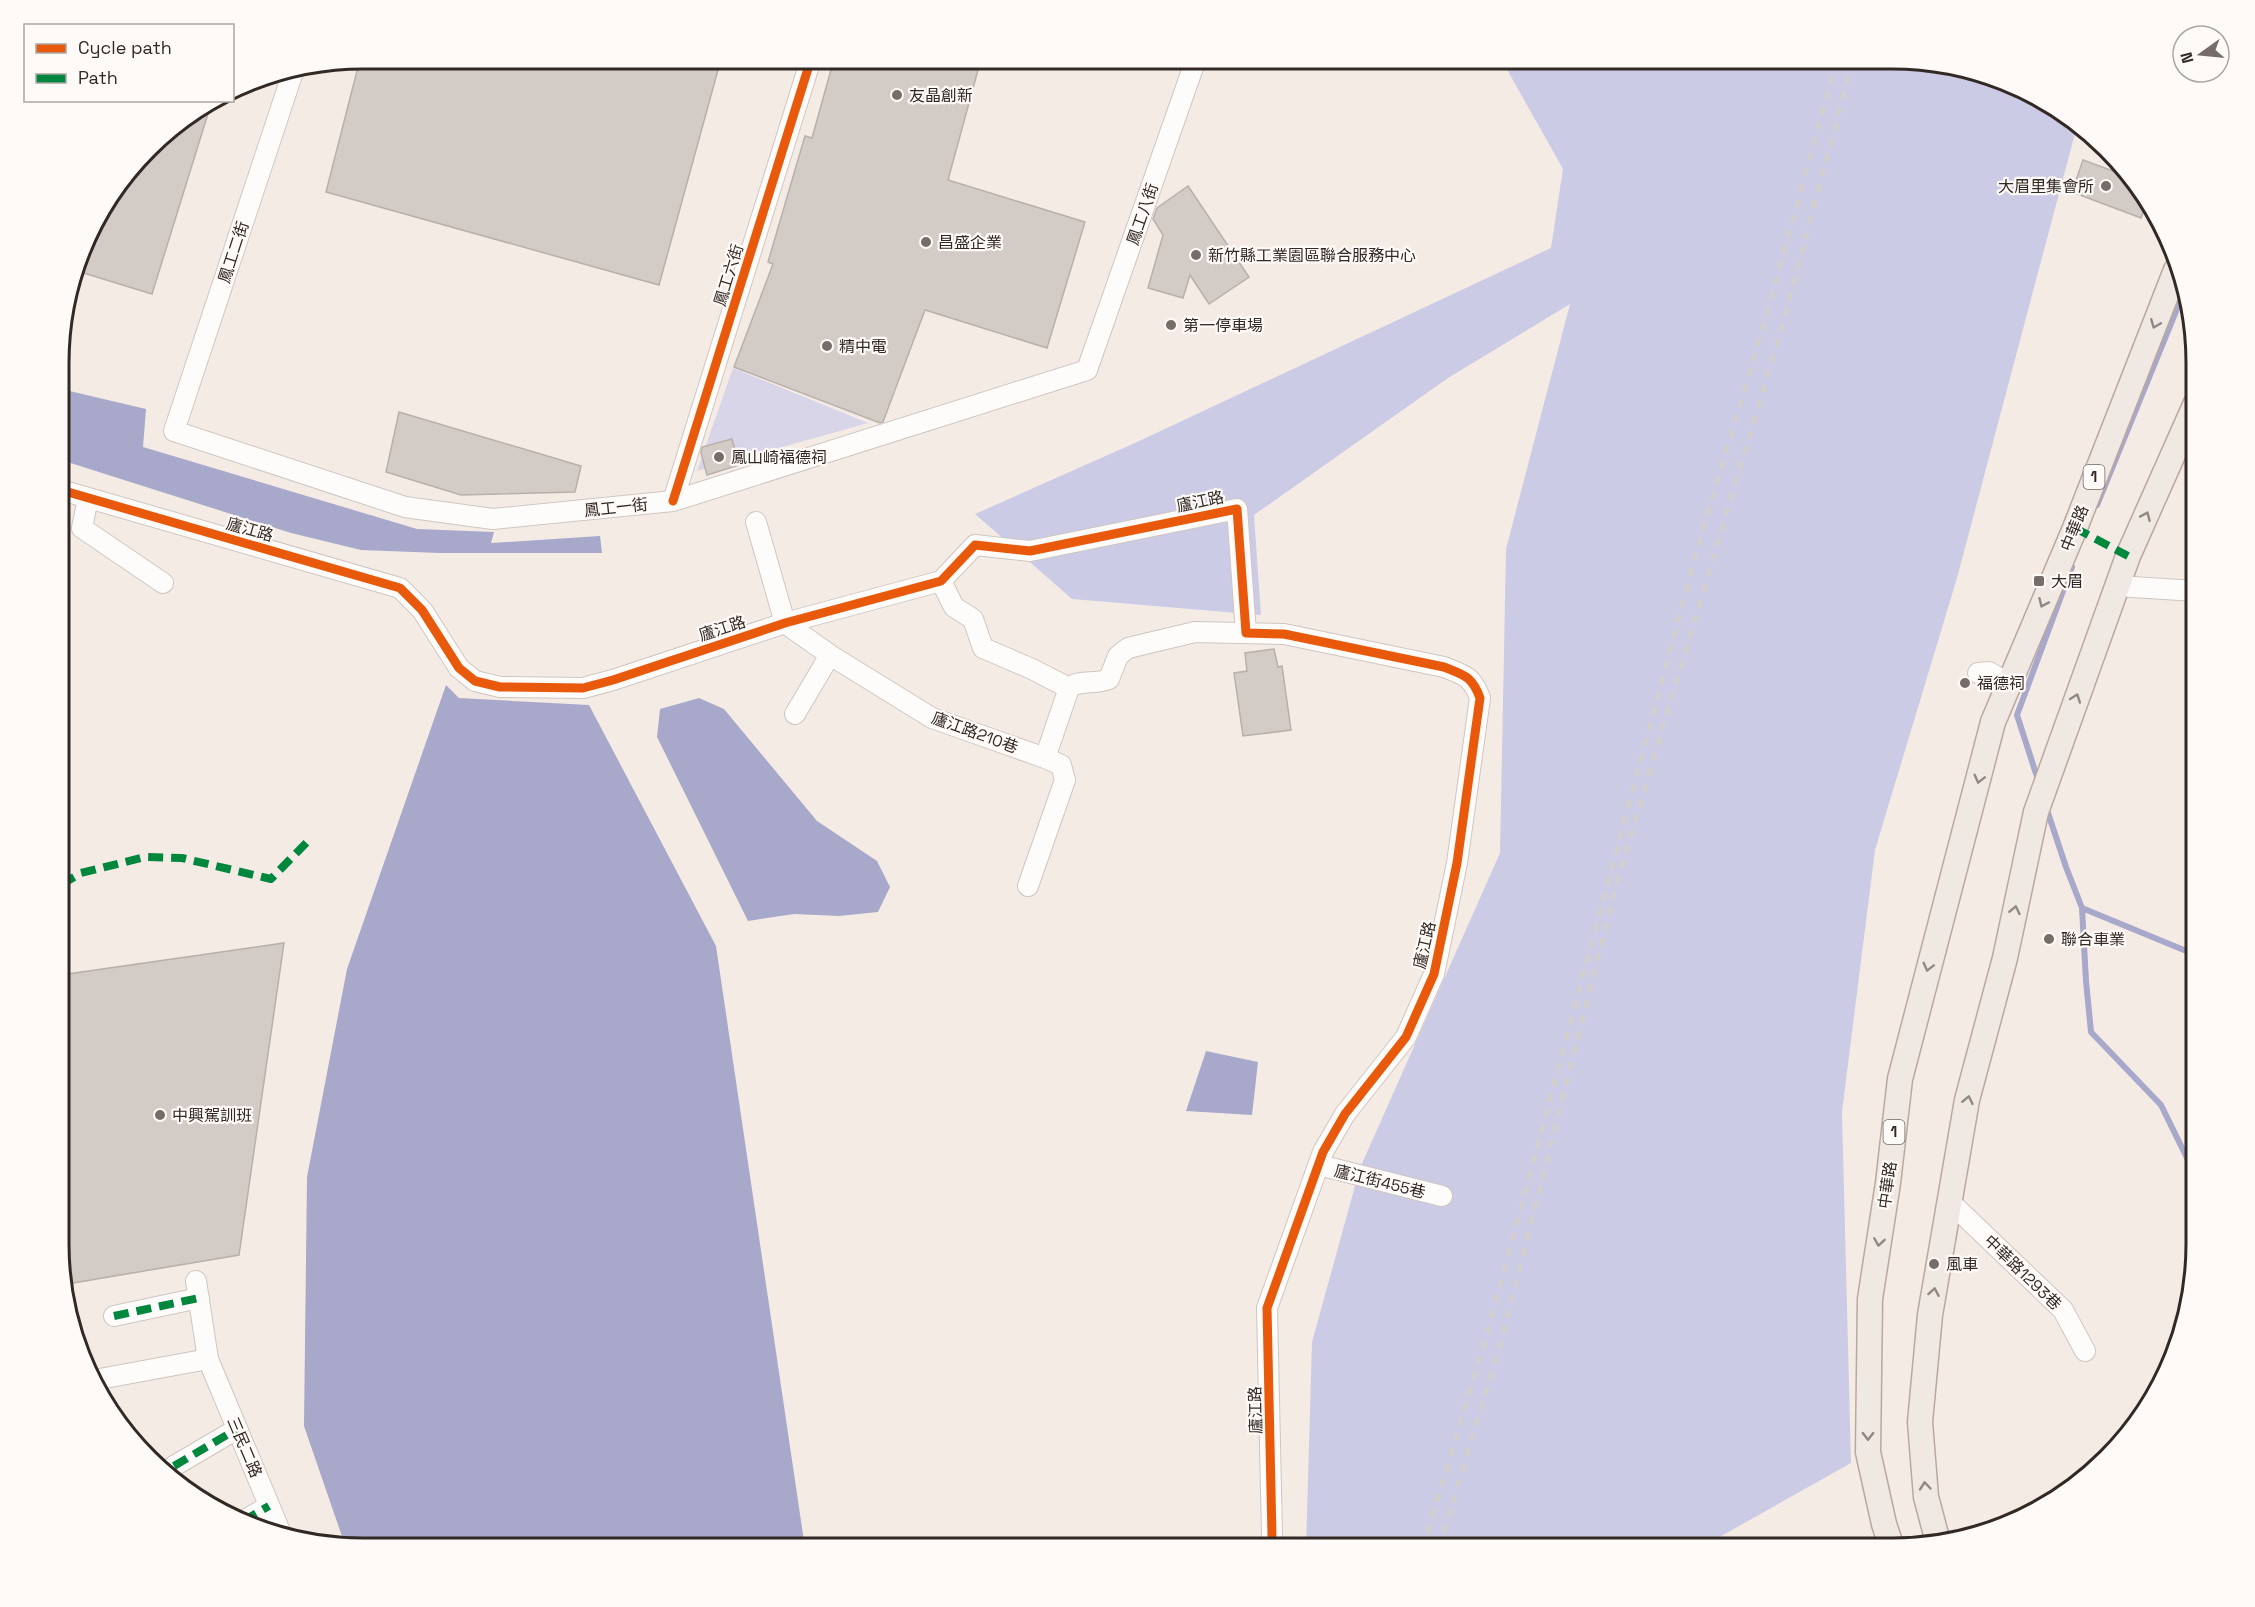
<svg xmlns="http://www.w3.org/2000/svg" width="2255" height="1607" font-family="'Space Grotesk','Noto Sans TC',sans-serif">
  <rect width="100%" height="100%" fill="#f5ebe5"/>
  <path fill="#d7d5e7" d="M733 368 868 423 697 471Z"/>
  <path fill="#cccbe6" d="M1501 59H1912L1990 75 2078 122 1957 578 1875 850 1842 1112 1851 1463 1700 1548H1306L1312 1342 1360 1168 1500 853 1506 549 1570 304 1448 378 1254 515 1261 615 1072 599 975 514 1137 442 1551 248 1563 169Z"/>
  <path fill="#a7a8ca" d="M61 389 146 409 143 447 417 529 494 532 491 543 600 536 602 553H439L361 550 291 533 61 460Z
    M446 685 459 698 589 705 716 946 805 1548H346L304 1426 307 1177 347 969Z
    M699 698 724 709 817 821 877 861 890 887 878 912 839 916 794 914 748 921 657 737 660 709Z
    M1206 1051 1258 1062 1252 1115 1186 1111Z"/>
  <g fill="none" stroke-linecap="round" stroke-linejoin="round">
    <path stroke="#a7a8ca" stroke-width="6" d="M2097 505 2183 294
      M2039 783 2017 715 2072 567
      M2046 807 2066 867 2082 908 2086 981 2091 1032 2161 1105 2188 1160 2196 1185
      M2082 908 2196 955"/>
  </g>
  <path fill="#d3cbc5" stroke="#b8b0ab" stroke-width="1.5" d="M363 58 721 59 659 285 326 192 360 59Z
    M834 59H981L948 180 1085 222 1047 348 925 310 883 422 880 423 734 367 773 264 768 262 805 136 812 138Z
    M211 104 152 294 77 271 90 228 162 134Z
    M2083 160 2135 179 2148 200 2141 218 2072 192Z
    M1188 186 1249 277 1209 304 1190 275 1183 298 1148 288 1163 235 1153 219 1157 208Z
    M399 412 581 466 575 492 461 495 386 472Z
    M732 439 739 465 707 475 701 453 702 447Z
    M1274 649 1278 667 1282 666 1291 730 1243 736 1234 673 1247 671 1245 653Z
    M284 943 239 1255 61 1285V975Z"/>
  <g fill="none" stroke-linecap="round" stroke-linejoin="round">
    <defs>
      <path id="minor" d="M293 72 174 431 405 507 493 519 673 501 1087 370 1196 59
        M61 490 400 588 422 610 459 668 475 681 500 687 583 688 613 680 785 623 941 581 975 545 1030 551 1237 509 1246 633
        M88 498 82 528 163 583
        M673 501 811 59
        M756 522 785 623 830 655 932 718 1045 758 1069 688
        M941 581 954 607 973 619 983 648 1032 669 1069 688C1079 679 1096 685 1109 679L1118 656 1128 648 1195 632 1284 634 1444 667C1464 675 1472 676 1480 698L1457 863 1434 974 1406 1037 1345 1114 1323 1152 1267 1308 1272 1536 1270 1548
        M2117 586 2196 591
        M1978 673 1989 672 2008 683
        M795 714 830 655
        M1028 886 1065 780 1061 765 1045 758
        M1319 1165 1442 1196
        M1950 1202 2063 1310 2085 1351
        M196 1281 208 1359 282 1536
        M114 1316 199 1298
        M94 1380 208 1359
        M174 1466 237 1429
        M243 1521 269 1506"/>
      <path id="major" d="M1938 1542 1926 1497 1920 1422 1930 1315 1967 1100 2005 958 2036 812 2128 556 2196 403
        M1892 1548 1884 1524 1868 1452 1870 1299 1888 1183 1900 1079 1993 722 2075 528 2176 270"/>
    </defs>
    <use href="#minor" stroke="#cfc6c1" stroke-width="22"/>
    <use href="#major" stroke="#baa89e" stroke-width="27"/>
    <use href="#minor" stroke="#fefcfb" stroke-width="20"/>
    <use href="#major" stroke="#f0e8e2" stroke-width="24"/>
    <path stroke="#d2cfcd" stroke-width="4.5" stroke-dasharray="8 8" stroke-linecap="butt" d="M1423 1548 1490 1323 1697 550 1768 310 1837 59
      M1439 1548 1502 1339 1616 886 1783 323 1853 59"/>
    <path stroke="#00873e" stroke-width="8" stroke-dasharray="15 8" stroke-linecap="butt" d="M2075 528 2128 556
      M61 882 64 883 81 873 145 857 182 858 271 879 307 842
      M114 1316 199 1298
      M174 1466 237 1429
      M243 1521 269 1506"/>
    <defs>
      <path id="cycleway" d="M61 490 400 588 422 610 459 668 475 681 500 687 583 688 613 680 785 623 941 581 975 545 1030 551 1237 509 1246 633 1284 634 1444 667C1464 675 1472 676 1480 698L1457 863 1434 974 1406 1037 1345 1114 1323 1152 1267 1308 1272 1536 1270 1548
        M673 501 811 59"/>
    </defs>
    <use href="#cycleway" stroke="#fefaf7" stroke-width="13"/>
    <use href="#cycleway" stroke="#e8590c" stroke-width="9"/>
  </g>
  <defs><path id="oneway-chevron" d="M-2-3.5L2.5 0L-2 3.5" fill="none" stroke-width="1.6" stroke-linecap="round" stroke-linejoin="round" transform="scale(1.5)"/></defs>
  <g stroke="#918883">
    <use href="#oneway-chevron" transform="translate(2155 324) rotate(112)"/>
    <use href="#oneway-chevron" transform="translate(2146 516) rotate(-66)"/>
    <use href="#oneway-chevron" transform="translate(2043 603) rotate(114)"/>
    <use href="#oneway-chevron" transform="translate(2076 698) rotate(-70)"/>
    <use href="#oneway-chevron" transform="translate(1979 779) rotate(104)"/>
    <use href="#oneway-chevron" transform="translate(2015 910) rotate(-78)"/>
    <use href="#oneway-chevron" transform="translate(1928 967) rotate(104)"/>
    <use href="#oneway-chevron" transform="translate(1968 1100) rotate(-78)"/>
    <use href="#oneway-chevron" transform="translate(1879 1242) rotate(99)"/>
    <use href="#oneway-chevron" transform="translate(1934 1292) rotate(-80)"/>
    <use href="#oneway-chevron" transform="translate(1868 1436) rotate(91)"/>
    <use href="#oneway-chevron" transform="translate(1925 1486) rotate(-95)"/>
  </g>
  <g fill="#766d68" stroke="#fefaf7" stroke-width="2">
    <circle cx="897" cy="95" r="6"/>
    <circle cx="2106" cy="186" r="6"/>
    <circle cx="926" cy="242" r="6"/>
    <circle cx="1196" cy="255" r="6"/>
    <circle cx="1171" cy="325" r="6"/>
    <circle cx="827" cy="346" r="6"/>
    <circle cx="719" cy="457" r="6"/>
    <rect x="2033" y="575" width="12" height="12" rx="3"/>
    <circle cx="1965" cy="683" r="6"/>
    <circle cx="2049" cy="939" r="6"/>
    <circle cx="160" cy="1115" r="6"/>
    <circle cx="1934" cy="1264" r="6"/>
  </g>
  <g text-anchor="middle" stroke-width="4.5" stroke-linejoin="round" paint-order="stroke">
    <g fill="#fefaf7" stroke="#6f6863" stroke-width="1.5">
      <rect x="2083.5" y="465" width="21" height="24" rx="4.5"/>
      <rect x="1883.5" y="1120" width="21" height="24" rx="4.5"/>
    </g>
    <g font-size="15" font-weight="bold" fill="#322924">
      <text x="2094" y="482">1</text>
      <text x="1894" y="1137">1</text>
    </g>
    <g font-size="16" fill="#322924" stroke="#fefaf7" text-anchor="start">
      <text x="909" y="101">友晶創新</text>
      <text x="2094" y="192" text-anchor="end">大眉里集會所</text>
      <text x="938" y="248">昌盛企業</text>
      <text x="1208" y="261">新竹縣工業園區聯合服務中心</text>
      <text x="1183" y="331">第一停車場</text>
      <text x="839" y="352">精中電</text>
      <text x="731" y="463">鳳山崎福德祠</text>
      <text x="2051" y="587">大眉</text>
      <text x="1977" y="689">福德祠</text>
      <text x="2061" y="945">聯合車業</text>
      <text x="172" y="1121">中興駕訓班</text>
      <text x="1946" y="1270">風車</text>
    </g>
    <g font-size="16" fill="#322924" stroke="#fefaf7">
      <text transform="translate(1142 214) rotate(-71)" y="6">鳳工八街</text>
      <text transform="translate(233 252) rotate(-72)" y="6">鳳工二街</text>
      <text transform="translate(728 275) rotate(-73)" y="6">鳳工六街</text>
      <text transform="translate(1200 501) rotate(-12)" y="6">廬江路</text>
      <text transform="translate(616 507) rotate(-6)" y="6">鳳工一街</text>
      <text transform="translate(2074 528) rotate(-68)" y="6">中華路</text>
      <text transform="translate(250 529) rotate(16)" y="6">廬江路</text>
      <text transform="translate(722 628) rotate(-18)" y="6">廬江路</text>
      <text transform="translate(975 732) rotate(20)" y="6">廬江路210巷</text>
      <text transform="translate(1424 945) rotate(-77)" y="6">廬江路</text>
      <text transform="translate(1380 1181) rotate(14)" y="6">廬江街455巷</text>
      <text transform="translate(1887 1185) rotate(-82)" y="6">中華路</text>
      <text transform="translate(2023 1272) rotate(44)" y="6">中華路1293巷</text>
      <text transform="translate(1255 1410) rotate(-91)" y="6">廬江路</text>
      <text transform="translate(245 1447) rotate(67)" y="6">三民二路</text>
    </g>
  </g>
  <path d="M0 0H2255V1607H0ZM363 69H1892A294 294 0 0 1 2186 363V1244A294 294 0 0 1 1892 1538H363A294 294 0 0 1 69 1244V363A294 294 0 0 1 363 69Z" fill="#fefaf7" fill-rule="evenodd"/>
  <path fill="none" stroke="#322924" stroke-width="3" d="M363 69H1892A294 294 0 0 1 2186 363V1244A294 294 0 0 1 1892 1538H363A294 294 0 0 1 69 1244V363A294 294 0 0 1 363 69Z"/>
  <rect x="24" y="24" width="210" height="78" fill="#fefaf7" stroke="#aca6a3" stroke-width="1.5"/>
  <rect x="36" y="44" width="30" height="9" fill="#e8590c" stroke="#aca6a3" stroke-width="1.5"/>
  <text x="78" y="54" font-size="18" fill="#322924">Cycle path</text>
  <rect x="36" y="74" width="30" height="9" fill="#00873e" stroke="#aca6a3" stroke-width="1.5"/>
  <text x="78" y="84" font-size="18" fill="#322924">Path</text>
  <g transform="translate(2201 54) rotate(255)"><circle r="28" fill="#fefaf7" stroke="#aca6a3" stroke-width="1.5"/>
  <path d="M0-4.5L10 22L0 15L-10 22Z" fill="#766d68"/>
  <text y="-9" font-size="16" font-weight="bold" text-anchor="middle" fill="#322924">N</text>
  </g>
</svg>
